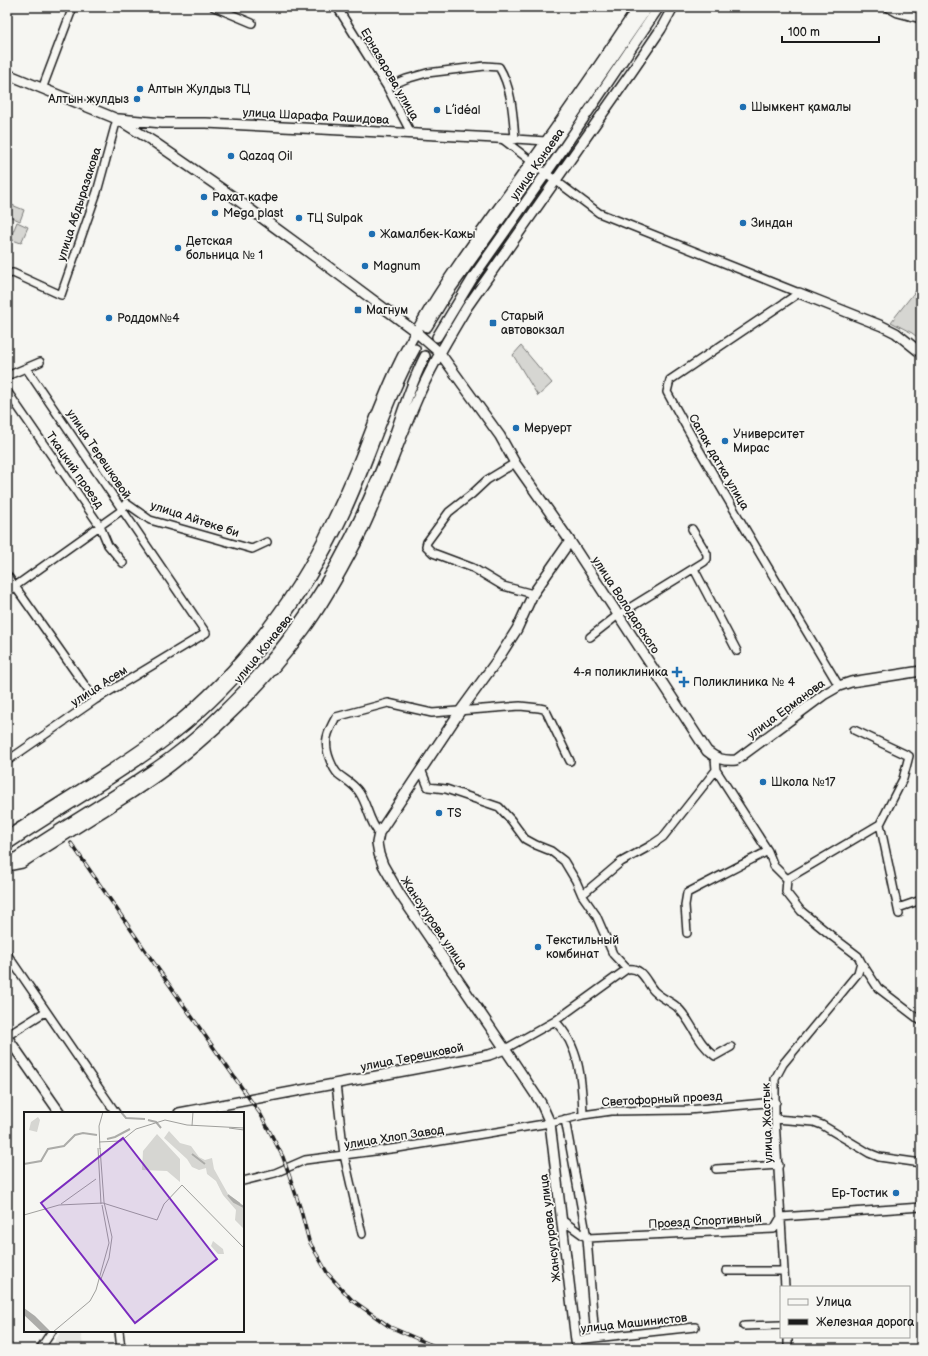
<svg xmlns="http://www.w3.org/2000/svg" width="928" height="1356" font-family="'Balsamiq Sans',sans-serif">
  <rect width="100%" height="100%" fill="#f6f6f2"/>
  <filter id="ink" filterUnits="userSpaceOnUse"><feTurbulence type="fractalNoise" baseFrequency=".025" numOctaves="2"/><feDisplacementMap in="SourceGraphic" scale="8" xChannelSelector="R" yChannelSelector="G"/><feConvolveMatrix kernelMatrix="1 2 1 2 8 2 1 2 1" color-interpolation-filters="sRGB"/></filter>
  <g filter="url(#ink)">
    <path fill="#e6e6e2" d="M61 1331H80L84 1349H50Z"/>
    <path fill="#d6d6d2" stroke="#797977" d="M7 203 24 210 20 221 7 215Z
      M17 222 28 227 21 243 10 239Z
      M921 284V340L912 333 891 322Z
      M521 346 552 383 538 396 513 355Z"/>
    <g fill="none" stroke-linecap="round" stroke-linejoin="round">
      <path stroke="#d5d5d2" stroke-width="9" stroke-dasharray="9 4.5" stroke-linecap="butt" d="M415 349 427 327
        M425 356 437 337"/>
      <defs>
        <path id="street" d="M214 7 252 23
          M337 7 387 87 411 133
          M387 87 406 79 427 73 485 66 499 67C512 88 513 115 515 139L546 141
          M42 89 73 7
          M501 138 535 164
          M543 171 599 213 799 293
          M7 274 13 273 61 295 97 192 117 119
          M799 293 670 380 667 392C721 492 781 588 839 686
          M7 376 40 362
          M7 391 100 526 108 545 123 563
          M515 463 487 480 472 494 449 512 427 542 426 546 433 553 473 568 503 586 533 594
          M694 569 737 651
          M7 575 95 700
          M7 592 122 510 126 503 150 520 252 549 267 542
          M590 637 618 615 704 562 707 559V554L692 529
          M715 758 716 770 768 851 774 866 787 879 786 892 801 911 833 937 858 956 861 962 878 988 921 1021
          M7 761 95 700 206 633 26 368
          M421 769 428 787 446 789 499 807 511 820 525 839 536 845 551 851 564 861 576 881 582 895 596 915 613 954 627 969
          M880 824 899 914
          M379 833C368 820 368 805 359 792 354 784 344 779 338 774 334 770 332 765 330 760 323 742 327 733 336 717L388 703 432 713 520 706 539 708 544 709 547 713 570 761
          M787 879 880 824 903 779 909 756 854 730
          M582 895 621 862 650 846 663 837 716 770
          M898 908 921 900
          M687 933 685 905 687 893 768 851
          M7 954 116 1113
          M627 969C642 966 646 982 654 991 661 998 670 1001 677 1007 693 1022 696 1042 715 1056L731 1047
          M555 1021C580 1046 582 1081 583 1115
          M7 1036 45 1012
          M505 1049 555 1021 627 969
          M336 1084 344 1155 362 1234
          M565 1119 587 1238 595 1338
          M775 1119 814 1122 822 1125 869 1153 879 1157 921 1163
          M716 1169 779 1165
          M243 1181 275 1173 305 1160 398 1148 550 1123 583 1115 611 1111 688 1110 776 1102
          M562 1220 587 1238 774 1229 781 1217 921 1207
          M726 1271H784
          M785 1287 775 1119V1079L783 1064 858 973 861 962
          M744 1326 781 1325
          M119 1331 121 1349
          M788 1337V1349
          M576 1340 695 1327
          M40 1349 52 1331"/>
        <path id="secondary" d="M889 7 898 12 921 18
          M7 74 117 119 154 142 232 196 318 259 416 332 440 353 500 436 515 463 570 541 707 751C717 759 723 761 736 760L825 694 839 686 851 682 921 671
          M119 119 162 123H206L515 139
          M799 293 882 326 896 333 921 353
          M427 327 447 294 553 145 648 7
          M437 337 474 276 561 152 659 7
          M570 541 533 594 517 629 498 659 461 710 379 833 377 843 379 854 383 865 399 893 505 1049 541 1103 550 1123 577 1349
          M7 836C56 804 107 774 154 740 228 686 293 605 331 523 346 492 359 461 371 429 380 406 389 383 400 361 406 348 414 336 421 323 450 273 486 226 520 178 560 122 600 65 638 7
          M7 845C57 811 111 781 160 745 236 690 295 612 337 529 367 471 383 406 415 349
          M7 864C60 827 117 796 169 758 188 744 205 729 221 713 277 659 316 605 351 536 366 506 381 470 393 439 403 411 411 383 425 356
          M7 866 22 863C51 844 80 826 109 808 132 793 155 779 176 762 224 725 267 680 304 631 325 603 342 571 358 540 380 496 396 449 415 404 429 370 448 339 467 307L631 73 661 29 673 7
          M7 1037 60 1113
          M179 1113 489 1055 505 1049"/>
      </defs>
      <use href="#street" stroke="#1c1c1c" stroke-width="10"/>
      <use href="#secondary" stroke="#1c1c1c" stroke-width="12"/>
      <use href="#street" stroke="#f6f6f2" stroke-width="7"/>
      <use href="#secondary" stroke="#f6f6f2" stroke-width="9"/>
      <defs>
        <path id="rail" d="M71 843 154 963 261 1115 283 1157 300 1207 309 1241 328 1274 352 1300 390 1327 441 1349"/>
      </defs>
      <use href="#rail" stroke="#1c1c1c" stroke-width="3.5"/>
      <use href="#rail" stroke="#f6f6f2" stroke-width="2" stroke-dasharray="6" stroke-linecap="butt"/>
    </g>
  </g>
  <g fill="#1f6fb2" stroke="#f6f6f2" stroke-width="1.5">
    <circle cx="140" cy="89" r="4"/>
    <circle cx="137" cy="99" r="4"/>
    <circle cx="743" cy="107" r="4"/>
    <circle cx="437" cy="110" r="4"/>
    <circle cx="231" cy="156" r="4"/>
    <circle cx="204" cy="197" r="4"/>
    <circle cx="215" cy="213" r="4"/>
    <circle cx="299" cy="218" r="4"/>
    <circle cx="743" cy="223" r="4"/>
    <circle cx="372" cy="234" r="4"/>
    <circle cx="178" cy="248" r="4"/>
    <circle cx="365" cy="266" r="4"/>
    <rect x="354" y="306" width="8" height="8" rx="2"/>
    <circle cx="109" cy="318" r="4"/>
    <rect x="489" y="319" width="8" height="8" rx="2"/>
    <circle cx="516" cy="428" r="4"/>
    <circle cx="725" cy="441" r="4"/>
    <path d="M675 666h4v4h4v4h-4v4h-4v-4h-4v-4h4z"/>
    <path d="M682 676h4v4h4v4h-4v4h-4v-4h-4v-4h4z"/>
    <circle cx="763" cy="782" r="4"/>
    <circle cx="439" cy="813" r="4"/>
    <circle cx="538" cy="947" r="4"/>
    <circle cx="896" cy="1193" r="4"/>
  </g>
  <g text-anchor="middle" stroke-width="3.5" stroke-linejoin="round" paint-order="stroke">
    <g font-size="12" fill="#1c1c1c" stroke="#f6f6f2">
      <text transform="translate(390 74) rotate(60)" y="4">Ерназарова улица</text>
      <text transform="translate(316 116) rotate(3)" y="4">улица Шарафа Рашидова</text>
      <text transform="translate(537 164) rotate(-55)" y="4">улица Конаева</text>
      <text transform="translate(79 204) rotate(-72)" y="4">улица Абдыразакова</text>
      <text transform="translate(99 454) rotate(56)" y="4">улица Терешковой</text>
      <text transform="translate(719 462) rotate(60)" y="4">Сапак датка улица</text>
      <text transform="translate(75 470) rotate(55)" y="4">Ткацкий проезд</text>
      <text transform="translate(195 519) rotate(18)" y="4">улица Айтеке би</text>
      <text transform="translate(626 605) rotate(57)" y="4">улица Володарского</text>
      <text transform="translate(263 649) rotate(-51)" y="4">улица Конаева</text>
      <text transform="translate(99 686) rotate(-33)" y="4">улица Асем</text>
      <text transform="translate(786 709) rotate(-36)" y="4">улица Ерманова</text>
      <text transform="translate(434 923) rotate(56)" y="4">Жансугурова улица</text>
      <text transform="translate(412 1057) rotate(-11)" y="4">улица Терешковой</text>
      <text transform="translate(662 1099) rotate(-3)" y="4">Светофорный проезд</text>
      <text transform="translate(767 1123) rotate(-92)" y="4">улица Жастык</text>
      <text transform="translate(394 1137) rotate(-9)" y="4">улица Хлоп Завод</text>
      <text transform="translate(705 1221) rotate(-3)" y="4">Проезд Спортивный</text>
      <text transform="translate(550 1228) rotate(-97)" y="4">Жансугурова улица</text>
      <text transform="translate(634 1323) rotate(-6)" y="4">улица Машинистов</text>
    </g>
    <g font-size="12" fill="#1c1c1c" stroke="#f6f6f2" text-anchor="start">
      <text x="148" y="93">Алтын Жулдыз ТЦ</text>
      <text x="129" y="103" text-anchor="end">Алтын жулдыз</text>
      <text x="751" y="111">Шымкент қамалы</text>
      <text x="445" y="114">L’idéal</text>
      <text x="239" y="160">Qazaq Oil</text>
      <text x="212" y="201">Рахат кафе</text>
      <text x="223" y="217">Mega plast</text>
      <text x="307" y="222">ТЦ Sulpak</text>
      <text x="751" y="227">Зиндан</text>
      <text x="380" y="238">Жамалбек-Кажы</text>
      <text x="186" y="245">Детская<tspan x="186" dy="14">больница № 1</tspan></text>
      <text x="373" y="270">Magnum</text>
      <text x="366" y="314">Магнум</text>
      <text x="501" y="320">Старый<tspan x="501" dy="14">автовокзал</tspan></text>
      <text x="117" y="322">Роддом№4</text>
      <text x="524" y="432">Меруерт</text>
      <text x="733" y="438">Университет<tspan x="733" dy="14">Мирас</tspan></text>
      <text x="668" y="676" text-anchor="end">4-я поликлиника</text>
      <text x="693" y="686">Поликлиника № 4</text>
      <text x="771" y="786">Школа №17</text>
      <text x="447" y="817">TS</text>
      <text x="546" y="944">Текстильный<tspan x="546" dy="14">комбинат</tspan></text>
      <text x="888" y="1197" text-anchor="end">Ер-Тостик</text>
    </g>
  </g>
  <g transform="translate(24 1112)">
    <rect width="220" height="220" fill="#f6f6f2"/>
    <path d="M14 5 16 8 13 20 5 18 7 10ZM145 19 156 31 167 34 175 45 181 48 188 46 190 57 204 82 220 94V117L211 108 212 98 199 83 192 69 183 62 182 56 175 58 168 55 163 47 140 26ZM133 22 156 47V70L143 59 118 58 119 39ZM189 129 199 137 200 142H194L187 134Z" fill="#d6d6d2"/>
    <path d="M0 196 11 204 27 220H18L0 203Z" fill="#acaca9"/>
    <path fill="none" stroke="#acaca9" stroke-width="2" d="M97 0 102 6 121 7M124 8 132 10 137 16M83 27 91 25 106 17M168 42 181 52M0 52 17 49 24 37 40 34 51 23 59 21 73 23M204 83 210 90 220 95M205 84 216 92"/>
    <path fill="none" stroke="#9f9f9c" stroke-width="1" d="M141 8 163 13 220 16M168 14 169 0M205 16 220 18M75 30 97 29 112 17 141 8M74 36 77 92M76 36 80 90 88 125 85 146 77 167M76 37 75 14 79 0M158 73 220 136M37 92 72 67M0 103 35 93 79 91 133 108 140 92 158 73M29 220 66 189 72 178 85 131 78 93"/>
    <path fill="#7b2cbf" fill-opacity="0.15" stroke="#7b2cbf" stroke-width="2" d="M99 26 193 147 111 211 17 91Z"/>
    <rect width="220" height="220" fill="none" stroke="#1c1c1c" stroke-width="2"/>
  </g>
  <rect width="928" height="1356" fill="none" stroke="#f6f6f2" stroke-width="24"/>
  <rect x="12" y="12" width="904" height="1332" fill="none" stroke="#1c1c1c" stroke-width="1.5" filter="url(#ink)"/>
  <rect x="780" y="1286" width="130" height="52" fill="#f6f6f2" stroke="#9f9f9c"/>
  <rect x="788" y="1299" width="20" height="6" fill="#f6f6f2" stroke="#9f9f9c"/>
  <text x="816" y="1306" font-size="12" fill="#1c1c1c">Улица</text>
  <rect x="788" y="1319" width="20" height="6" fill="#1c1c1c" stroke="#9f9f9c"/>
  <text x="816" y="1326" font-size="12" fill="#1c1c1c">Железная дорога</text>
  <path d="M782 36v6h97v-6" fill="none" stroke="#1c1c1c" stroke-width="2"/>
  <text x="788" y="36" font-size="12" fill="#1c1c1c" stroke="#f6f6f2" stroke-width="3" paint-order="stroke">100 m</text>
</svg>
